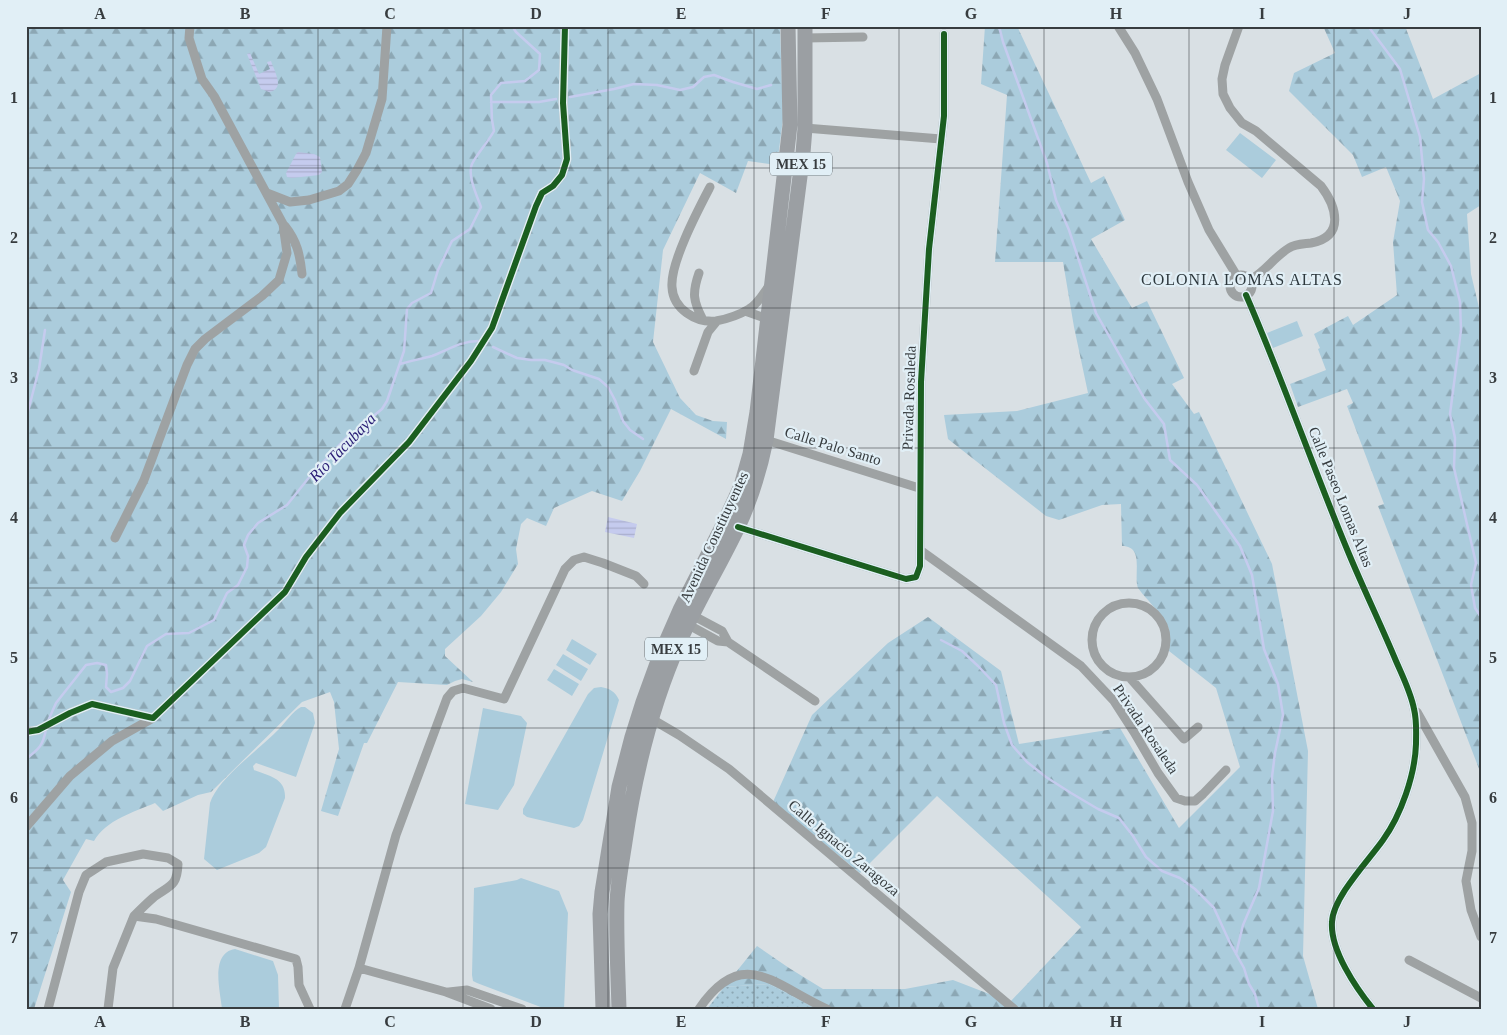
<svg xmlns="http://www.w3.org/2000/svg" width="1507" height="1035" font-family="Georgia,serif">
  <defs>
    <pattern id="grass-dots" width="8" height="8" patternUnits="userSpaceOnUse" patternTransform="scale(1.25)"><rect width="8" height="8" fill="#abccdc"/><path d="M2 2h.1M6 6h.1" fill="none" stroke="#8ca7b4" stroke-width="1.8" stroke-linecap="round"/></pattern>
    <pattern id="forest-firs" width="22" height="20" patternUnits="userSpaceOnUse" patternTransform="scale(1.25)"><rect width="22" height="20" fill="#abccdc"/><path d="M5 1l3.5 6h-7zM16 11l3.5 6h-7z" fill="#8ca7b4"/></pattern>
    <pattern id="water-rules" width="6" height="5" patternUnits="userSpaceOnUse" patternTransform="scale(1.25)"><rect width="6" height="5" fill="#c5cbee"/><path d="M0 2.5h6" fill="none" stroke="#aaafcd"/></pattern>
  </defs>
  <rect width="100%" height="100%" fill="#d9e0e4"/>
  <path fill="url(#grass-dots)" d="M769 984 817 1009H707L724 987Z"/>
  <path fill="url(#forest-firs)" d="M26 26H780L783 119 777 165 748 161 736 193 700 173 663 250 653 342 680 398 696 415 713 421 727 422 726 439 671 409 640 471 622 501 592 491 554 508 546 526 527 518 521 524 516 549 518 564 501 592 481 616 445 649V656L473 682 462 679 455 681 447 685 398 682 367 743H364L338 816 321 811 339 749 334 702 330 692 302 702 211 792 198 795 163 811 155 803C134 812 106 820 94 841L86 839 63 880 71 892 34 1009H26Z
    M985 26H1017L1091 183 1104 176 1125 220 1091 239 1132 308 1147 301 1184 378 1172 384 1194 414 1199 412 1272 564 1308 751 1303 956 1318 1009H817L769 984 724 987 757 946 789 968 823 989H905L953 980 1010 1002 1081 927 937 796 860 873 773 802 812 715 888 643 928 617 1001 671 1019 744 1120 728 1179 828 1240 767 1216 688 1169 651C1173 623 1164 620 1148 600 1144 596 1141 592 1138 588 1133 575 1145 546 1122 546L1121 504 1102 505 1059 520 1046 516 948 439 944 415 1017 411 1088 393 1074 327 1063 262H995L1007 95 981 84Z
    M1323 26H1405L1433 99 1481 73V205L1467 214 1471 274 1481 316V774L1378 506 1384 504 1347 406 1353 403 1347 389 1298 407 1290 384 1326 370 1318 349 1320 348 1314 334 1348 316 1353 325 1397 295 1393 242 1400 201 1386 167 1362 177 1353 155 1289 91 1294 73 1335 53Z"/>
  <path fill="#abccdc" d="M1240 133 1276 160 1262 178 1226 150Z
    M1297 321 1303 336 1273 348 1267 333Z
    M572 639 597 654 590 665 566 650Z
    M563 654 588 669 581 681 556 665Z
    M554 669 579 684 572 696 547 680Z
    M601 687C610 689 615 691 619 700L583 820 579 826 574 828 527 817 523 814V809L588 694 594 688Z
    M301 707H305L313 713 315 723 296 777 256 763 253 766 254 770C269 776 286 778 285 798L266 847 259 853 217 870 204 859 210 803C218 778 260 749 279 729 286 722 292 712 301 707Z
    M483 708 521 716 527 723 514 785 498 810 465 804Z
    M521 878 559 891 568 913 564 1009H546L477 983 473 981 472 975 474 888 517 880Z
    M235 949 273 961 278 975 279 1009H222C220 990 210 953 235 949Z"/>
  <path fill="url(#water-rules)" d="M250 53 259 74 270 69 267 62 271 61C274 71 286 89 269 92L261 89 247 54Z
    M298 152 314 154 320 157 322 172 319 175 292 178 287 177 286 173 296 154Z
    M608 517 637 524 634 538 605 532Z"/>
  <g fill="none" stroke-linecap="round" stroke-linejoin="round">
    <path stroke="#c5cbee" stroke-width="2.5" d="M999 26 1003 42 1047 163 1056 200 1069 230 1096 313 1144 398 1164 424 1170 460 1197 485 1240 546 1252 575 1264 649 1278 684 1283 715 1275 753 1272 777 1273 811 1259 888 1243 925 1236 954
      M1368 26 1400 69 1420 137 1424 179 1422 202 1428 230 1438 242 1451 266 1460 302 1461 330 1450 414 1455 438 1454 468 1476 563 1471 585 1475 608 1481 617
      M570 97 614 89 634 84 657 85 680 90 693 87 704 77 714 75 733 82 757 89 771 85
      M491 102H539L556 99
      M493 347 517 358 531 360H545L564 365 572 370 599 379 608 387 615 400 623 421 630 430 643 439
      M400 364C410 361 421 359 432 356 448 350 461 341 478 341
      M26 419 39 369 45 330
      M941 640 962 651 978 666 996 685 1004 723 1012 745 1027 762 1046 777 1071 793 1098 809 1119 818 1133 836 1146 857 1162 871 1180 878 1195 889 1214 908 1230 943 1244 968 1249 984 1255 994 1259 1009
      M48 721 56 703 86 665 97 663 106 665 107 674 106 687 111 692 123 688 130 681 147 646 166 634 189 633 214 620 227 593 238 585 247 567 248 556 244 545 248 535 258 523 287 505 311 475 344 440 382 409 387 401 404 351 407 309 412 303 431 293 438 270 452 241 470 229 481 207C477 196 467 175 472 164 477 154 488 142 494 131L492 120 491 95 501 83 525 81 539 70 540 54 516 32 512 26
      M26 759C39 749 43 746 46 729"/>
    <path stroke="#9ea2a3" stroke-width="9" d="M1118 26 1135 53 1157 99 1188 182 1209 230 1237 276
      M1239 26 1225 65 1222 79 1223 94 1230 108 1242 123 1256 131 1321 186C1336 206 1346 236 1311 243 1304 244 1295 244 1289 248 1274 257 1265 272 1250 280
      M805 38 863 37
      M805 128 941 139
      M710 187C698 210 670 263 672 287 673 309 696 323 716 321 727 319 739 315 749 309 758 304 763 294 769 286
      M267 193 290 202 309 200 339 191 348 184 357 170 366 153 382 99 387 26
      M285 226C297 241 300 255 302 274
      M699 273C692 293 693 301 703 320
      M1230 286a11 11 0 1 1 22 0a11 11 0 1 1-22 0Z
      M1246 295C1283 380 1313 468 1349 554 1364 590 1381 625 1396 661 1403 677 1411 693 1414 709 1417 721 1416 732 1416 744 1415 775 1401 815 1383 840 1369 860 1333 897 1332 922 1330 950 1356 988 1373 1009
      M745 311 762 317 768 322
      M694 371 708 332 717 321
      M766 440 919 488
      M738 527 906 579 916 577 920 566 921 382 929 249 944 116V34
      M115 538 144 480 187 365 195 349 205 339 262 296 279 280 287 253 283 224 214 96 202 79 189 38 190 26
      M920 550 1081 666 1114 701 1134 732 1158 773 1176 798 1185 801H1195L1203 794 1226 770
      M1092 640a37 37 0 1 1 74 0a37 37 0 1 1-74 0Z
      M692 615 722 631 728 642
      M687 624 718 641 728 642 815 701
      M1130 678 1184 739 1198 727
      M1417 712 1465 797 1472 823V851L1466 881 1471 910 1481 937
      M650 718 679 735 729 769 1014 1009
      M26 732 38 730 70 713 92 704 153 718 285 592 306 557 340 513 409 442 471 361 492 328 536 206 542 193 553 186 562 175 567 159 563 103 565 26
      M26 827 70 776 112 741 153 718
      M1409 960 1481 998
      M359 968 396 835 447 698 453 691 463 688 504 699 565 569 574 560 584 557 603 563 636 576 644 584
      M449 992 467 990 522 1009
      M48 1009 79 892 86 875 106 862 143 854 168 858 178 864C177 887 170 885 154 897 147 903 140 910 134 916L156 919 296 959 298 967 299 985 310 1009
      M108 1009 113 968 134 916
      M345 1009 359 968 446 992 491 1009
      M699 1009C743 944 775 986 827 1009"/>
    <path stroke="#9b9fa3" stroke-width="15" d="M603 1009 600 914 602 892 619 787 632 737 643 702 659 658 680 610 722 527 741 486 750 454 757 412 790 125 788 26
      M619 1009C618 973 616 938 617 902 618 882 622 862 625 842 635 773 651 706 680 641 697 602 720 565 738 527 751 499 760 470 766 440L803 153 805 128V26"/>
    <defs>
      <path id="cycleway" d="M1246 295C1283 380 1313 468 1349 554 1364 590 1381 625 1396 661 1403 677 1411 693 1414 709 1417 721 1416 732 1416 744 1415 775 1401 815 1383 840 1369 860 1333 897 1332 922 1330 950 1356 988 1373 1009
        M738 527 906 579 916 577 920 566 921 382 929 249 944 116V34
        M26 732 38 730 70 713 92 704 153 718 285 592 306 557 340 513 409 442 471 361 492 328 536 206 542 193 553 186 562 175 567 159 563 103 565 26"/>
    </defs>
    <use href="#cycleway" stroke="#e1eff6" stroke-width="9"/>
    <use href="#cycleway" stroke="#1b5e20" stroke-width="6"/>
  </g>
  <path fill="none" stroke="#373c3f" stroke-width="1" stroke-opacity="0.55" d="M173 26V1009M318 26V1009M463 26V1009M608 26V1009M754 26V1009M899 26V1009M1044 26V1009M1189 26V1009M1334 26V1009M26 168H1481M26 308H1481M26 448H1481M26 588H1481M26 728H1481M26 868H1481"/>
  <g text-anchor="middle" stroke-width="4.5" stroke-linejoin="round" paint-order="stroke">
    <g fill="#e1eff6" stroke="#6a7276" stroke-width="1">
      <rect x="770" y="152.5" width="62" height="23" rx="4"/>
      <rect x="645" y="637.5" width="62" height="23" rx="4"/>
    </g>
    <g font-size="14" font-weight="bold" fill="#373c3f">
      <text x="801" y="169">MEX 15</text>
      <text x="676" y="654">MEX 15</text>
    </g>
    <g font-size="15" fill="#373c3f" stroke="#e1eff6">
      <text transform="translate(909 398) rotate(-88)" y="5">Privada Rosaleda</text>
      <text transform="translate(833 446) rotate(17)" y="5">Calle Palo Santo</text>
      <text transform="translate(1341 497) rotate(68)" y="5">Calle Paseo Lomas Altas</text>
      <text transform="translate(714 537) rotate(-65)" y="5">Avenida Constituyentes</text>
      <text transform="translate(1146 729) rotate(56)" y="5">Privada Rosaleda</text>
      <text transform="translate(844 848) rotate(40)" y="5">Calle Ignacio Zaragoza</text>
    </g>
    <g font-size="16" letter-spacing="1" fill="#2d383d" stroke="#e1eff6">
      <text x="1242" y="285">COLONIA LOMAS ALTAS</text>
    </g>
    <g font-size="16" font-style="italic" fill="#291c75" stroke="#e1eff6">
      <text transform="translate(342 447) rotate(-46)" y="6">Río Tacubaya</text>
    </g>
  </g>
  <rect width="1507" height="1035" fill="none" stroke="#e1eff6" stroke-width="55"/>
  <rect x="28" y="28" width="1452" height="980" fill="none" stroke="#373c3f" stroke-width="2"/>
  <g font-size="16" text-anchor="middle" font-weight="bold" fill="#373c3f">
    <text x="100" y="19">A</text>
    <text x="245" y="19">B</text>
    <text x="390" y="19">C</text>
    <text x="536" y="19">D</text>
    <text x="681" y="19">E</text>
    <text x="826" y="19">F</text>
    <text x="971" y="19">G</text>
    <text x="1116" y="19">H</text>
    <text x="1262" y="19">I</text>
    <text x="1407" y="19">J</text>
    <text x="14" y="103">1</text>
    <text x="1493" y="103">1</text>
    <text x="14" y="243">2</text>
    <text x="1493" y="243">2</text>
    <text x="14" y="383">3</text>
    <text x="1493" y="383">3</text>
    <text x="14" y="523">4</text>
    <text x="1493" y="523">4</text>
    <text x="14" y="663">5</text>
    <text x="1493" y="663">5</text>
    <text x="14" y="803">6</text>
    <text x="1493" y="803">6</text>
    <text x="14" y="943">7</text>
    <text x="1493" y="943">7</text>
    <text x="100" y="1027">A</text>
    <text x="245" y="1027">B</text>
    <text x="390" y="1027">C</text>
    <text x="536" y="1027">D</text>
    <text x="681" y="1027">E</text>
    <text x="826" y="1027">F</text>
    <text x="971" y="1027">G</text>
    <text x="1116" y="1027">H</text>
    <text x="1262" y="1027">I</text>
    <text x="1407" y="1027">J</text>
  </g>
</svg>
